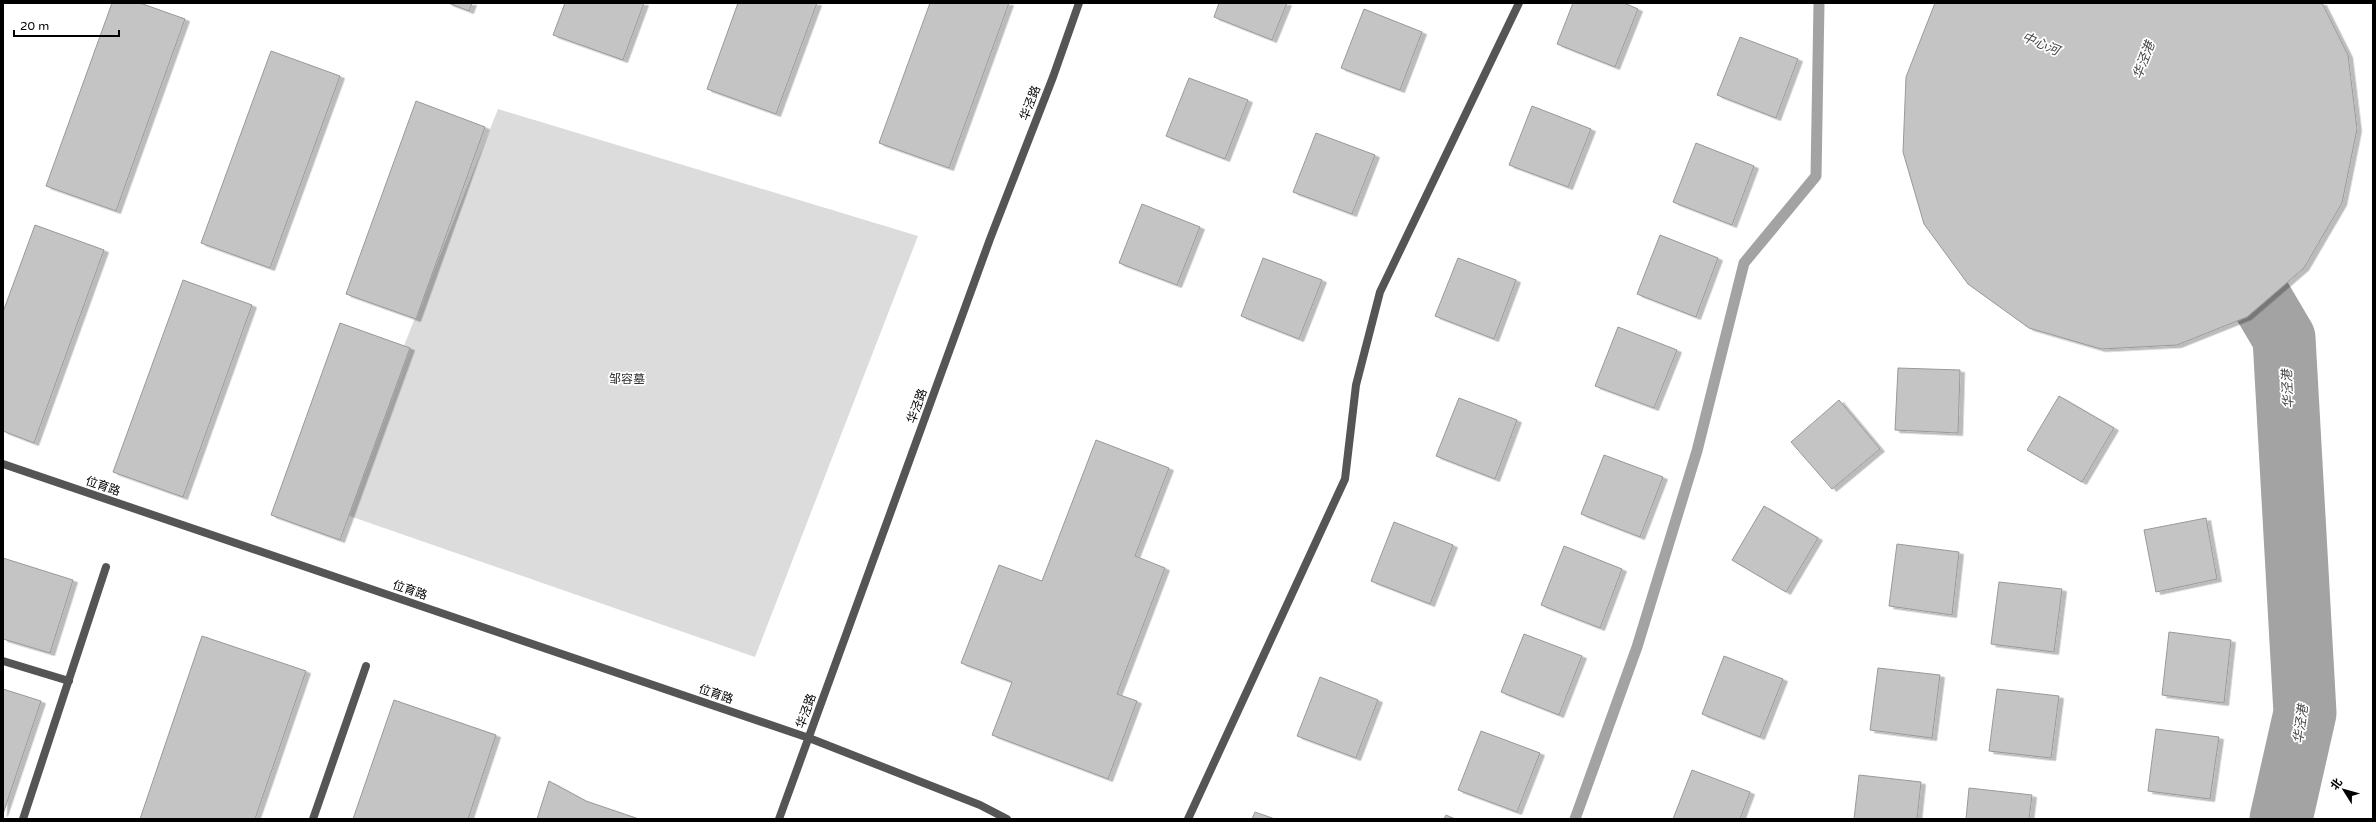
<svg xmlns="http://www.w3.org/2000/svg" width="2376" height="822" font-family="'Varela Round','Noto Sans SC',sans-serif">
  <defs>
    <filter id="shadow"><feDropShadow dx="4.5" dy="2.5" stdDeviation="0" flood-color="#0004"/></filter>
  </defs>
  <rect width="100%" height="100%" fill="#fff"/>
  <path fill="#dcdcdc" d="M498 109 918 236 755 657 338 512Z"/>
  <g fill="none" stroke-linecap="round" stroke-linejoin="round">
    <path stroke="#a3a3a3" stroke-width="11" d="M1575 819 1637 647 1697 451 1744 263 1816 176 1819 3"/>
    <path stroke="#a3a3a3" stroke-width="63" d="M2219 228 2284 338 2305 713 2281 819"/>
  </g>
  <path fill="#c4c4c4" stroke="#999" filter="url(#shadow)" d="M112 3H140L185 19 116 211 46 186Z
    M448 3H472L469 11Z
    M565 3H644L623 60 553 35Z
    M738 3H817L776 114 707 89Z
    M930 3H1009L949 168 879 143Z
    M1219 3H1287L1272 40 1214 17Z
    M1573 3H1624L1638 9 1615 67 1557 44Z
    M1935 3H2322L2348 55 2357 129 2342 203 2304 268 2247 317 2177 345 2101 349 2029 328 1968 284 1924 224 1903 152 1906 77Z
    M1364 9 1422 32 1400 90 1341 68Z
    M1740 37 1798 59 1776 118 1717 95Z
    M271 51 340 76 270 268 201 243Z
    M1189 78 1248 100 1225 159 1166 136Z
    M416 101 485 127 416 319 346 294Z
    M1532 106 1591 129 1568 187 1509 165Z
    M1316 133 1375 155 1352 214 1293 192Z
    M1696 143 1754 166 1732 225 1673 202Z
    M1142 204 1200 227 1177 285 1119 263Z
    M35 225 104 250 34 443 3 431V312Z
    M1660 235 1718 258 1696 317 1637 294Z
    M1263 258 1322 280 1299 339 1241 316Z
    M1458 258 1516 280 1494 339 1435 316Z
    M183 280 252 305 183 497 113 472Z
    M340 323 410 348 340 540 271 515Z
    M1618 327 1677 350 1654 408 1595 386Z
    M1898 368 1960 370 1958 433 1895 430Z
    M2059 396 2114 428 2082 482 2027 450Z
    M1459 398 1517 420 1495 479 1436 456Z
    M1839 400 1880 449 1832 489 1791 442Z
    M1096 440 1169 468 1135 556 1165 568 1117 694 1137 701 1108 779 992 735 1012 682 961 663 999 565 1042 581Z
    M1604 455 1663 477 1640 537 1581 514Z
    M1764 506 1818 538 1786 592 1732 560Z
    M2206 518 2217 579 2156 592 2144 530Z
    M1394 522 1453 545 1430 604 1371 581Z
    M1897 544 1959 552 1952 615 1889 606Z
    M1564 546 1622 569 1600 628 1541 605Z
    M3 558 73 580 50 653 3 639Z
    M1999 582 2062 589 2054 652 1991 644Z
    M2169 632 2231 640 2224 703 2162 695Z
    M1524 634 1582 656 1559 715 1501 692Z
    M202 636 306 671 255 819H140Z
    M1724 656 1783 679 1760 737 1702 714Z
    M1878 668 1940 675 1932 738 1870 730Z
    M1320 677 1378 700 1356 758 1297 736Z
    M3 689 41 701 3 814Z
    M1997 689 2059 696 2051 758 1989 751Z
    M394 700 496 735 468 819H353Z
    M2156 729 2219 737 2210 799 2148 791Z
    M1481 731 1540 753 1517 812 1458 790Z
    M1692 770 1750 792 1740 819H1673Z
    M1859 775 1921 782 1917 819H1854Z
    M549 781 586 801 639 819H537Z
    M1969 788 2032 795 2029 819H1966Z
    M1255 812 1275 819H1252Z
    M1446 815 1455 819H1444Z"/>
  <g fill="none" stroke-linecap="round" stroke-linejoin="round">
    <path stroke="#555" stroke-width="8" d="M3 661 69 681"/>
    <path stroke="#555" stroke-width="8" d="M3 464 809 738 980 805 1007 819
      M23 819 106 567
      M313 819 366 666
      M779 819 990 239 1053 77 1079 3
      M1188 819 1345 479 1356 385 1380 292 1519 3"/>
  </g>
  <g text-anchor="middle" stroke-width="3.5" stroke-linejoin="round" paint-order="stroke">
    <g font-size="12" fill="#000" stroke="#fff">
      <text transform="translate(1030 103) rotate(-69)" y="4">华泾路</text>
      <text transform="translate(917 406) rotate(-70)" y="4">华泾路</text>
      <text transform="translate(103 486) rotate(19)" y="4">位育路</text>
      <text transform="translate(410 590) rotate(19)" y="4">位育路</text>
      <text transform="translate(716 694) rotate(19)" y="4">位育路</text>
      <text transform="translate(806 711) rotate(-70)" y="4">华泾路</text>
    </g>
    <g font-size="12" fill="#333" stroke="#fff">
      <text x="627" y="383">邹容墓</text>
    </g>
    <g font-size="13" font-style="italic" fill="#444" stroke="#fff">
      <text transform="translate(2041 43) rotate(23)" y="5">中心河</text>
      <text transform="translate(2143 60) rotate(-69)" y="5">华泾港</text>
      <text transform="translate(2287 389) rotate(-93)" y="5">华泾港</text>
      <text transform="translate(2300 724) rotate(-82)" y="5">华泾港</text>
    </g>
  </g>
  <rect width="2376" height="822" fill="none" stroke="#000000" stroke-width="8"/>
  <g transform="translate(2344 790) rotate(307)" stroke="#ffffff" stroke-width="3" paint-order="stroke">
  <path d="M0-3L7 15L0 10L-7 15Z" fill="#000000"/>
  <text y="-6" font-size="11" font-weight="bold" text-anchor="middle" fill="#000000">北</text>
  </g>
  <path d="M14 30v6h105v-6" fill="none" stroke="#000000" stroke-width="2"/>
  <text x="20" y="30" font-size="12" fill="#000000" stroke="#ffffff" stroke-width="3" paint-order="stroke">20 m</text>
</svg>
